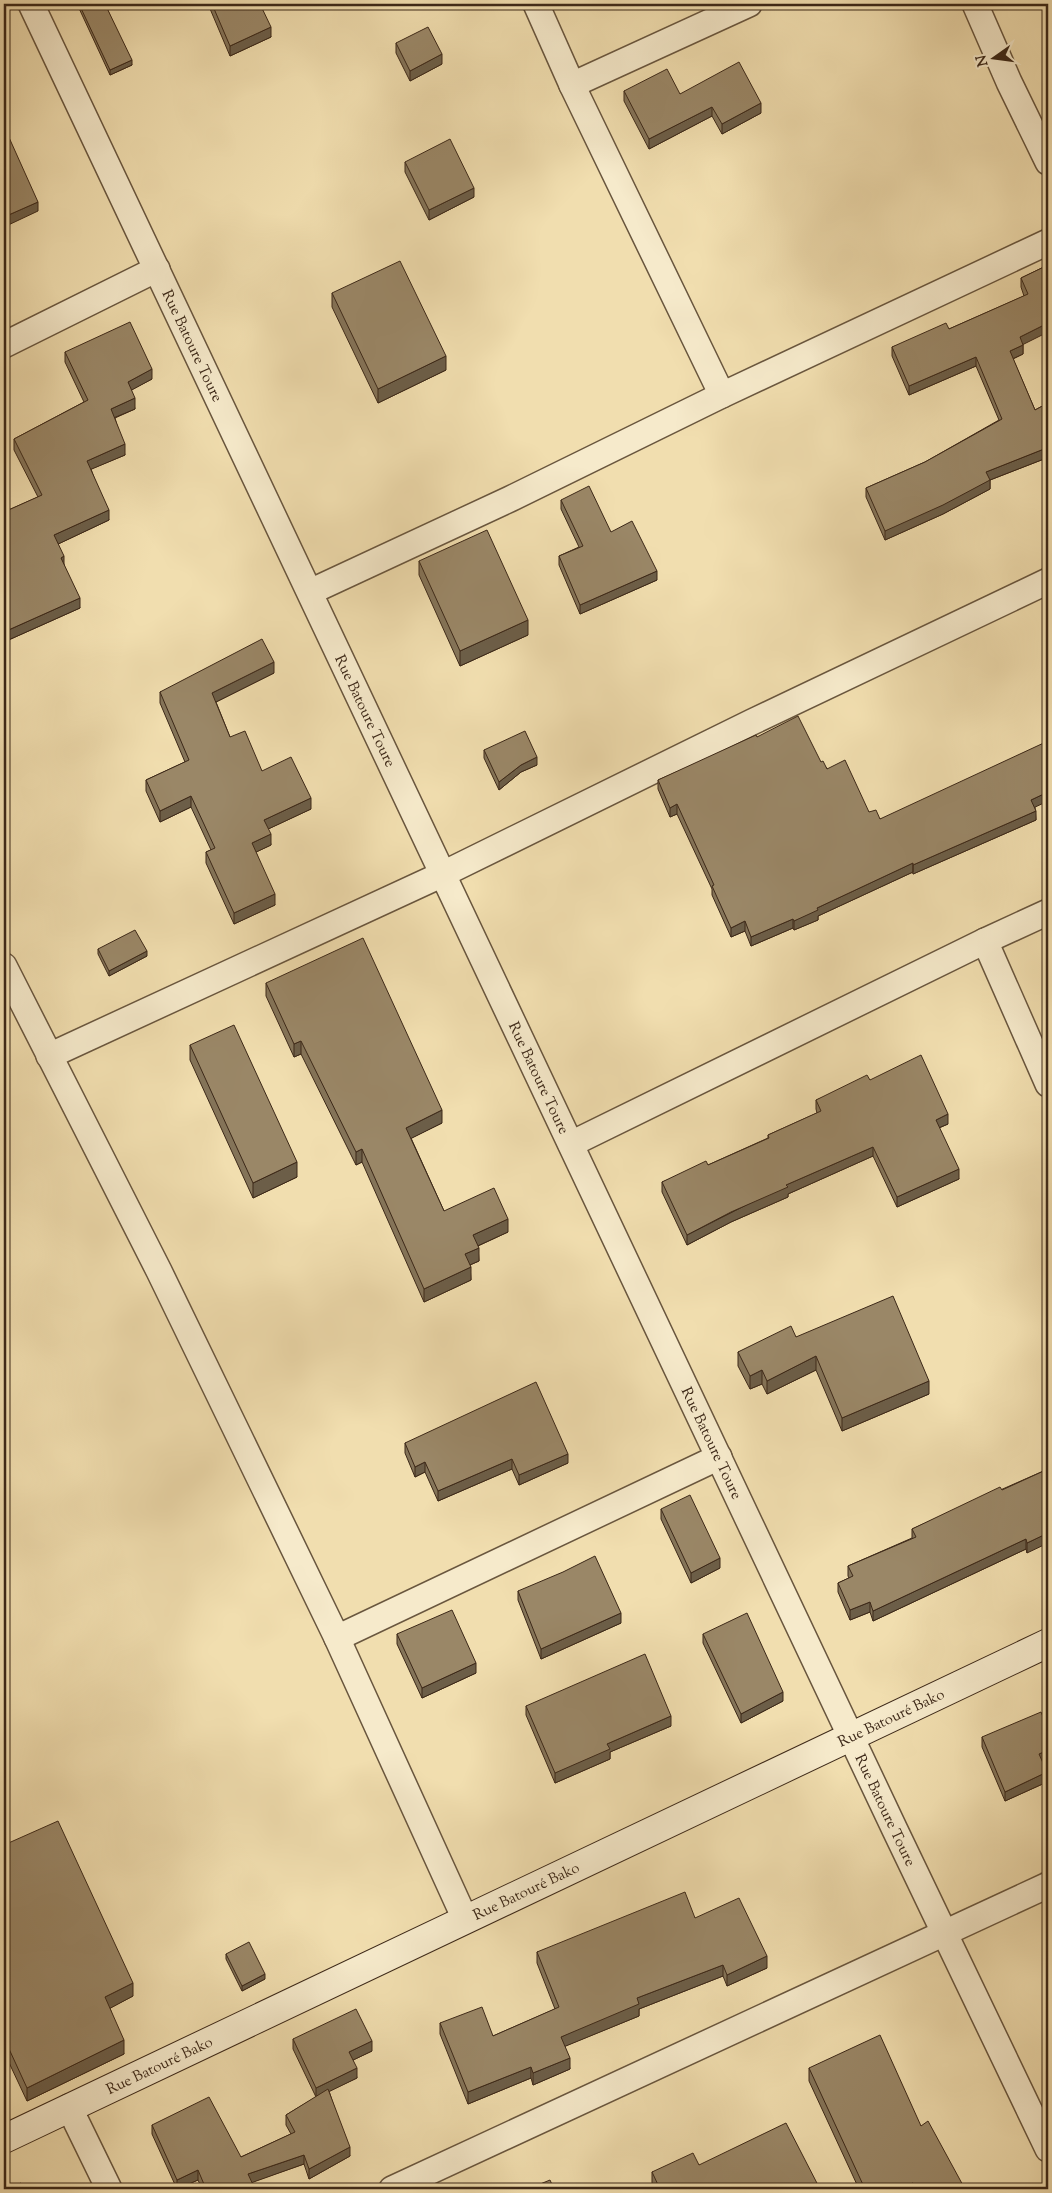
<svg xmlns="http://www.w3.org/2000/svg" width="1052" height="2193" font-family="'Sorts Mill Goudy',serif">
  <rect width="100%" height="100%" fill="#f1deaf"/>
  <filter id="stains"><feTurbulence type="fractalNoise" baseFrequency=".004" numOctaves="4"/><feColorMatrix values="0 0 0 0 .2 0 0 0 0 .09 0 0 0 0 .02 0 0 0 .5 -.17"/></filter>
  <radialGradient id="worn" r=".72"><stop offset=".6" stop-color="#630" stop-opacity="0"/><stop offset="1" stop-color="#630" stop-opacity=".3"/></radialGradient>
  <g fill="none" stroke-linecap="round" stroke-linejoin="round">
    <defs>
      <g id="street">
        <path id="s1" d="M31 4 895 1830 1048 2149"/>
        <path d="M536 4 572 85 722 395"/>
        <path d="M975 4 1009 82 1048 162"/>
        <path d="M572 85 749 4"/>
        <path d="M4 345 157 269"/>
        <path d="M310 592 510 499 722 395 1048 242"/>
        <path d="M985 941 1048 1084"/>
        <path d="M4 966 159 1271 337 1638 465 1919"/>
        <path d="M49 1056 443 874 752 722 1048 581"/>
        <path d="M571 1144 985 941 1048 912"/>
        <path d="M337 1638 719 1457"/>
        <path d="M69 2107 109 2189"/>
        <path d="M392 2189 1048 1885"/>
      </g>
      <g id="secondary">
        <path id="s2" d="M4 2139 1048 1643"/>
      </g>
    </defs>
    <use href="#street" stroke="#69563e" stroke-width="28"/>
    <use href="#secondary" stroke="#3c2818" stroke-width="30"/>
    <use href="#street" stroke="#f6eacb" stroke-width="25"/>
    <use href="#secondary" stroke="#f6eacb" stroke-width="28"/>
  </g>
  <path fill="#847459" stroke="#3c2818" d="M77 4H105L132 65 110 75Z
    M208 4H260L271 37 230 56Z
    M396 43 442 64 410 81 396 53Z
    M624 91 680 94 761 113 722 134 712 116 649 149 624 101Z
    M405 162 474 197 429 220 405 172Z
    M1048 265 1023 344V354L1013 359 1035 410 1048 403V468L1044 459 990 480V489L943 514 885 540 866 497V488L925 462 999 420 976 366 909 395 892 356V347L949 329 1024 296 1021 287V278Z
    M332 293 446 370 378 403 332 307Z
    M65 352 152 379 131 390 135 409 115 418 125 455 91 469 109 520 58 544 64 565 80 608 4 642V512L38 497 14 450V439L84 402 65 362Z
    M561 500 611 532 657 580 580 614 559 565V556L579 547 561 509Z
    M419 561 528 635 460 666 419 575Z
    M274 673 216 702 230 737 262 771 311 809 268 829 271 845 256 852 275 905 234 924 206 863V852L211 850 191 807 160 822 146 791V780L185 762 160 703V692Z
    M757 737 821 762 869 812 880 819 1035 807 1036 820 913 874V872L818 916V920L794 930 793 928 751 946 745 931 731 937 712 895V889L677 814 670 817 658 789V780Z
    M484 750 537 765 521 772 499 790 484 758Z
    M98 949 147 956 109 976 98 954Z
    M266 983 442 1123 411 1138 444 1211 508 1232 478 1246 479 1261 470 1265 471 1280 424 1302 362 1162 356 1165 301 1054 294 1057 266 996Z
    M190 1045 297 1177 253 1198 190 1060Z
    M870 1080 948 1124 939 1128 959 1179 897 1207 873 1156 788 1194V1197L731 1222 687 1245 662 1192V1182L708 1165 768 1138V1135L817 1113 816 1109V1100Z
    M796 1337 929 1394 842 1431 816 1370 767 1394 762 1384 750 1389 738 1366V1352Z
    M405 1443 568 1463 519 1485 512 1469 438 1501 425 1472 415 1477 405 1453Z
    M1048 1469 1027 1553 1026 1549 873 1621 870 1612 850 1620 838 1592V1583L849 1578 848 1576V1566L912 1538V1529Z
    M661 1509 720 1568 691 1583 661 1519Z
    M518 1591 621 1623 541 1659 518 1600Z
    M397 1634 476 1673 422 1698 397 1644Z
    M703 1634 783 1701 741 1723 703 1643Z
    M526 1706 671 1726 610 1752V1759L555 1783 526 1715Z
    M982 1737 1043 1762 1047 1782 1005 1801 982 1747Z
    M4 1845 133 1996 110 2008 124 2054 27 2101 4 2052Z
    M695 1918 767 1968 727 1986 723 1976 639 2009V2016L565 2046 570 2069 533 2085 531 2078 468 2104 440 2034V2023L493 2036 555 2009 537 1963V1952Z
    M226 1954 265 1979 242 1991 226 1959Z
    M293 2039 372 2051 353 2060 357 2078 329 2091 350 2156 309 2179 304 2164 252 2182 255 2189H202L198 2180 177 2189 152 2134V2125L241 2157 291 2134 286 2125V2115L316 2097 293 2049Z
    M809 2068 921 2126 965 2189H859L809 2081Z
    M699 2165 820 2189H655L652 2184V2172Z"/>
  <path fill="#6c5e48" stroke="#3c2818" d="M271 27V37L230 56V46Z
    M442 54V64L410 81V71Z
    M132 60V65L110 75V70Z
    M761 103V113L722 134V124Z
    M712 107V116L649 149V139Z
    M474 188V197L429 220V210Z
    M38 202V211L4 227V217Z
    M1048 323V332L1020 346V337Z
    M1023 345V354L1010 360V351Z
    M446 356V370L378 403V389Z
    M976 357V366L909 395V386Z
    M152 369V379L128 392V382Z
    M135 398V409L111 419V409Z
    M125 444V455L87 471V461Z
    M1044 449V459L990 480V489L943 514 885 540V531L986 472Z
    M109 510V520L54 546V535Z
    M64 556V567L61 558Z
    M657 571V580L580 614V605Z
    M80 598V608L4 642V632Z
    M528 620V635L460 666V651Z
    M274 662V673L212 704V693Z
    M537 757V765L521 772 499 790V782L521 765Z
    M1048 792V801L1031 809V800Z
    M191 796V807L160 822V811Z
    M311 798V809L264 831V820Z
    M677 804V814L670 817V808Z
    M1036 811V820L913 874V865Z
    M271 834V845L252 854V843Z
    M913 863V872L818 916V920L794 930V921L817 908Z
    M275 894V905L234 924V913Z
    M793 919V928L751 946V937Z
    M745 921V931L731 937V928Z
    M147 951V956L109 976V971Z
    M301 1041V1054L294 1057V1044Z
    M442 1110V1123L406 1141V1128Z
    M948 1114V1124L936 1129V1120Z
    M873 1147V1156L788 1194V1197L731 1222 687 1245V1235L786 1185Z
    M362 1149V1162L356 1165V1152Z
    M297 1162V1177L253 1198V1183Z
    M959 1169V1179L897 1207V1197Z
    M508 1219V1232L473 1248V1235Z
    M479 1248V1261L465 1267V1254Z
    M471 1267V1280L424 1302V1289Z
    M816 1356V1370L767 1394V1381Z
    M762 1370V1384L750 1389V1376Z
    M929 1381V1394L842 1431V1418Z
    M568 1454V1463L519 1485V1475Z
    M512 1459V1469L438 1501V1491Z
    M425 1462V1472L415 1477V1467Z
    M1048 1533V1543L1027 1553V1543Z
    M1026 1539V1549L873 1621V1611Z
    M720 1558V1568L691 1583V1573Z
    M870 1602V1612L850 1620V1610Z
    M621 1613V1623L541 1659V1649Z
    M476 1663V1673L422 1698V1688Z
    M783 1692V1701L741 1723V1714Z
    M671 1716V1726L610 1752V1759L555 1783V1773L607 1744Z
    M1048 1750V1760L1039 1764V1754Z
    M1047 1772V1782L1005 1801V1792Z
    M767 1956V1968L727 1986V1975Z
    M723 1965V1976L639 2009V2016L561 2048V2037L637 1998Z
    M265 1974V1979L242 1991V1986Z
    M133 1983V1996L105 2011V1997Z
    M124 2040V2054L27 2101V2088Z
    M372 2041V2051L349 2062V2052Z
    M570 2058V2069L533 2085V2073Z
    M531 2067V2078L468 2104V2092Z
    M357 2068V2078L316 2098V2088Z
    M350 2147V2156L309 2179V2169Z
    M304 2155V2164L248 2184V2174Z
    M198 2170V2180L177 2189V2180Z
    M913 2183V2189H898Z"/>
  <path fill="#9a8767" stroke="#3c2818" d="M79 4H105L132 60 110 70Z
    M212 4H260L271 27 230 46Z
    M428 27 442 54 410 71 396 43Z
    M739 62 761 103 722 124 712 107 649 139 624 91 667 69 680 94Z
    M7 133 38 202 4 217V135Z
    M450 139 474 188 429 210 405 162Z
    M400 261 446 356 378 389 332 293Z
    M1048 265V323L1020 337 1023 345 1010 351 1035 410 1048 403V459L1044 449 986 472 990 480 943 505 885 531 866 488 925 462 1002 419 976 357 909 386 892 347 946 323 949 329 1028 294 1021 278Z
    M130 322 152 369 128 382 135 398 111 409 125 444 87 461 109 510 54 535 64 556 61 558 80 598 4 632V512L42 495 14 439 88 400 65 352Z
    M589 486 611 532 632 521 657 571 580 605 559 556 583 546 561 500Z
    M487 530 528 620 460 651 419 561Z
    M262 639 274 662 212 693 230 737 245 731 262 771 291 757 311 798 264 820 271 834 252 843 275 894 234 913 206 852 215 848 191 796 160 811 146 780 189 760 160 692Z
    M798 716 821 762 823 761 827 769 845 760 869 812 876 810 880 819 1048 741V792L1031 800 1036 811 913 865V863L817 908 818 910 794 921 793 919 751 937 745 921 731 928 712 886 714 885 677 804 670 808 658 780 756 735 757 737Z
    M525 731 537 757 521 765 499 782 484 750Z
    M135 930 147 951 109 971 98 949Z
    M363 938 442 1110 406 1128 444 1211 494 1188 508 1219 473 1235 479 1248 465 1254 471 1267 424 1289 362 1149 356 1152 301 1041 294 1044 266 983Z
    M234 1025 297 1162 253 1183 190 1045Z
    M921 1055 948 1114 936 1120 959 1169 897 1197 873 1147 786 1185 788 1187 731 1212 687 1235 662 1182 706 1161 708 1165 769 1138 768 1135 821 1111 816 1100 867 1075 870 1080Z
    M893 1296 929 1381 842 1418 816 1356 767 1381 762 1370 750 1376 738 1352 791 1326 796 1337Z
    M536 1382 568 1454 519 1475 512 1459 438 1491 425 1462 415 1467 405 1443Z
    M1048 1469V1533L1027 1543 1026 1539 873 1611 870 1602 850 1610 838 1583 853 1576 848 1566 916 1537 912 1529 1000 1487 1002 1490Z
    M690 1495 720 1558 691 1573 661 1509Z
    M595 1556 621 1613 541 1649 518 1591 563 1572Z
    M452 1610 476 1663 422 1688 397 1634Z
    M747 1613 783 1692 741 1714 703 1634Z
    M645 1654 671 1716 607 1744 610 1749 555 1773 526 1706Z
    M1041 1712 1048 1729V1750L1039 1754 1047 1772 1005 1792 982 1737Z
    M58 1821 133 1983 105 1997 124 2040 27 2088 4 2038V1845Z
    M685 1892 695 1918 739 1898 767 1956 727 1975 723 1965 637 1998 639 2004 561 2037 570 2058 533 2073 531 2067 468 2092 440 2023 482 2007 493 2036 559 2007 537 1952Z
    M249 1942 265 1974 242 1986 226 1954Z
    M356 2009 372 2041 349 2052 357 2068 316 2088 293 2039Z
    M880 2035 921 2126 928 2121 965 2189H917L913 2183 898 2189H865L809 2068Z
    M328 2089 350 2147 309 2169 304 2155 248 2174 255 2189H206L198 2170 177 2180 152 2125 209 2097 241 2157 295 2132 286 2115Z
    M786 2123 820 2189H660L652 2172 693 2153 699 2165Z
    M550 2180 554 2189H528Z
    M21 2183 24 2189H7Z"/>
  <g text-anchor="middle" stroke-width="4" stroke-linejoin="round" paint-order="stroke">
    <g font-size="15" fill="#3c2818" stroke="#f6eacb">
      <text dy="5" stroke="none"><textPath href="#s1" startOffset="378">Rue Batoure Toure</textPath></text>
      <text dy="5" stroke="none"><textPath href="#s1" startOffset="782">Rue Batoure Toure</textPath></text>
      <text dy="5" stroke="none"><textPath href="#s1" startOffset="1188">Rue Batoure Toure</textPath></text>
      <text dy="5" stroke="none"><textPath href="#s1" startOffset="1592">Rue Batoure Toure</textPath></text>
      <text dy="5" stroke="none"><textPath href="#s2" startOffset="982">Rue Batouré Bako</textPath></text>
      <text dy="5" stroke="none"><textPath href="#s1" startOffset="1998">Rue Batoure Toure</textPath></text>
      <text dy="5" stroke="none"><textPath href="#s2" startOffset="578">Rue Batouré Bako</textPath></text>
      <text dy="5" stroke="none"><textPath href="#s2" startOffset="172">Rue Batouré Bako</textPath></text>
    </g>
  </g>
  <rect width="1052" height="2193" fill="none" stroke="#f1deaf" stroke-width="20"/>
  <rect x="5" y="5" width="1042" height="2183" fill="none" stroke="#3c2818" stroke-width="2.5"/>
  <rect x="10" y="10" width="1032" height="2173" fill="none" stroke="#3c2818"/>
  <g transform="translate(994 58) rotate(256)" stroke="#f6eacb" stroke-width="4" paint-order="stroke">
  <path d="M0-4L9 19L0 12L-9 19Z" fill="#3c2818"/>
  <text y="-8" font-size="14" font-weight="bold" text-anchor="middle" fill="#3c2818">N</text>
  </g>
  <rect width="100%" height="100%" filter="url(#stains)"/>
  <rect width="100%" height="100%" fill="url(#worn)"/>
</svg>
